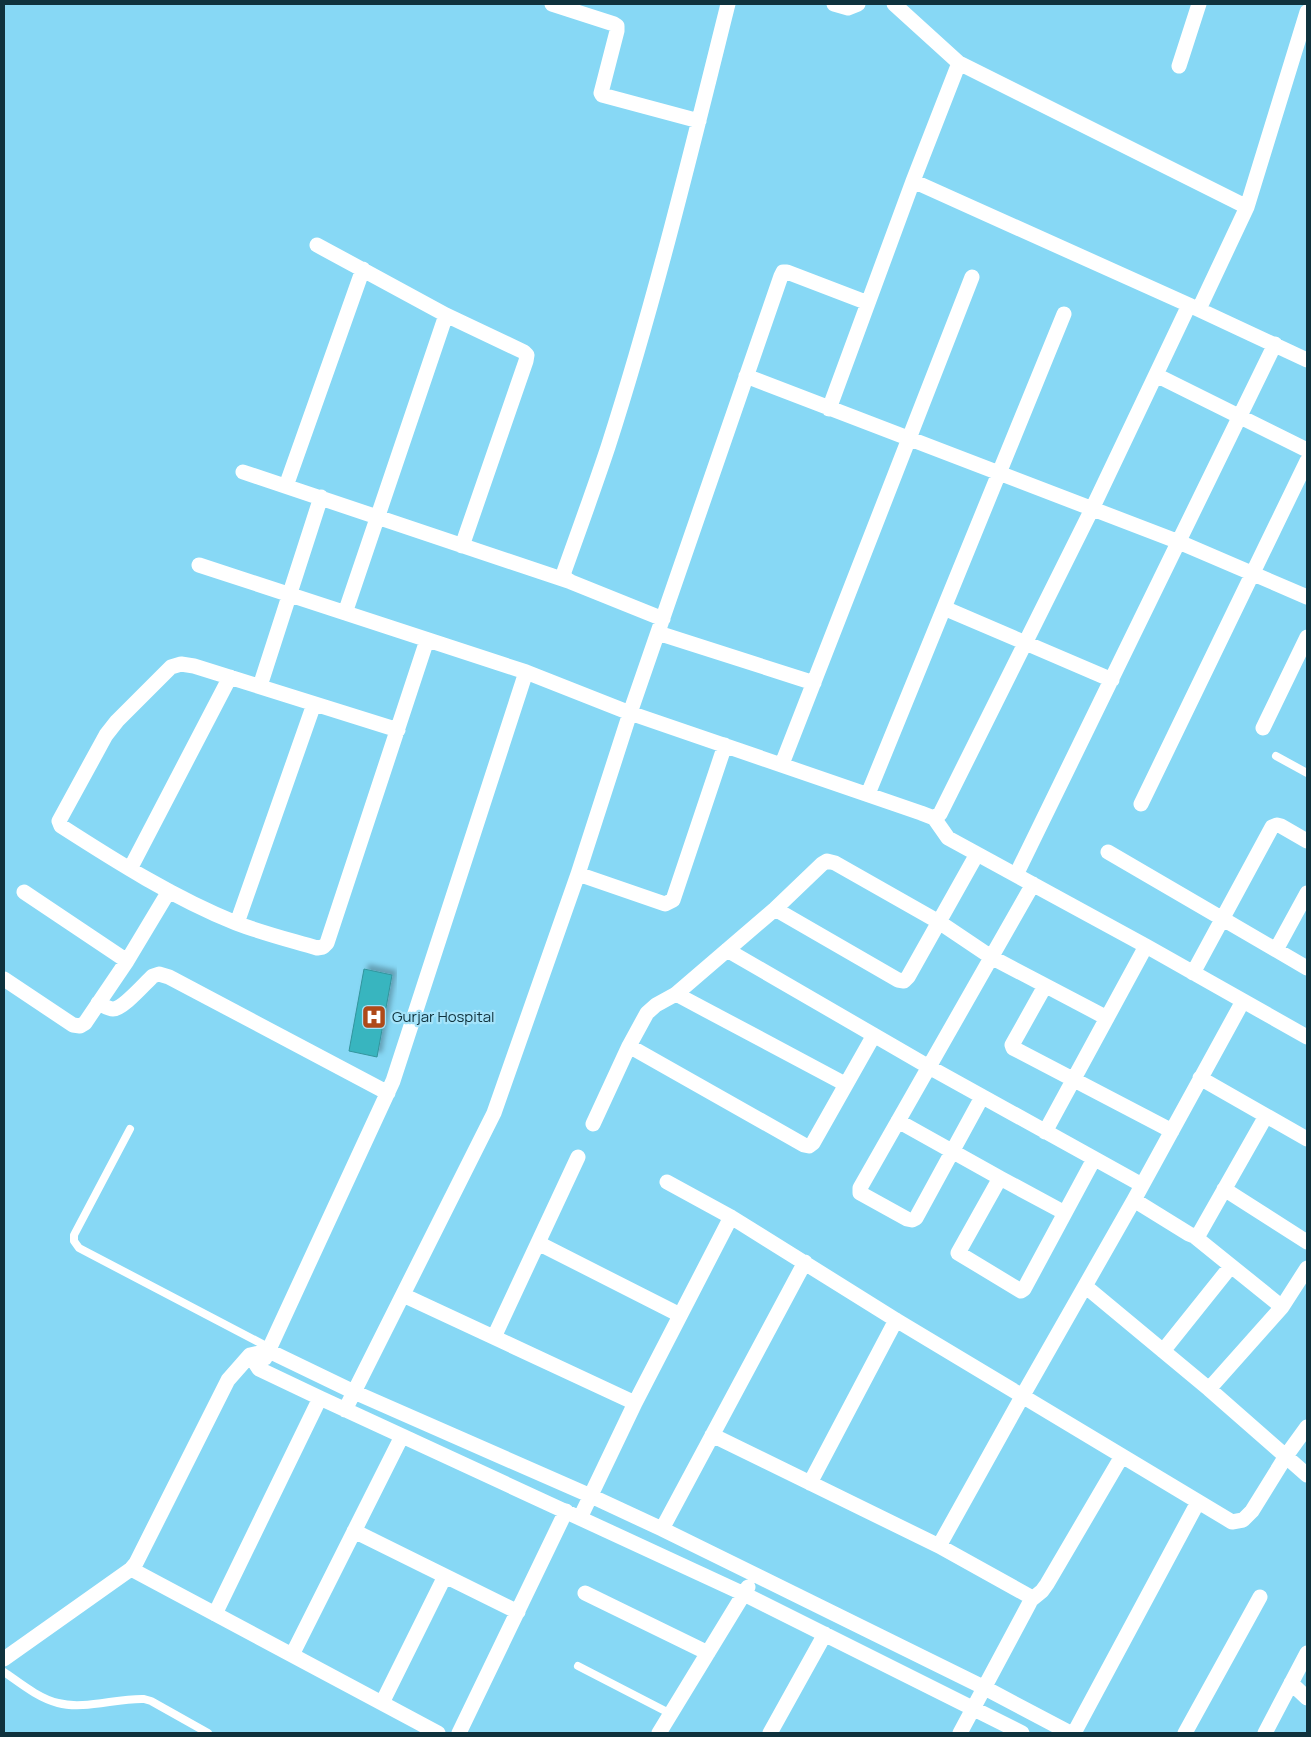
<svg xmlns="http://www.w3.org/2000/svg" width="1311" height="1737" font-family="Manrope,sans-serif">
  <defs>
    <filter id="shadow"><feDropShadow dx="4.5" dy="-4.5" stdDeviation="2.5" flood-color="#0004"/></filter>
  </defs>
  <rect width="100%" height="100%" fill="#87d8f5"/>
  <path fill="#38b5bf" stroke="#33959d" filter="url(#shadow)" d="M364 969 392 975 377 1057 349 1051Z"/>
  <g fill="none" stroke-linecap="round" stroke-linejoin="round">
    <path stroke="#fff" stroke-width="8" d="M1276 756 1307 773
      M130 1129 74 1235V1241L79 1248 270 1348
      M578 1666 671 1714
      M4 1672C20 1683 38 1698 58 1703 84 1710 117 1698 144 1699L151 1701 208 1733"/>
    <path stroke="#fff" stroke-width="15" d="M552 4 614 24 617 26V31L601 93 602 95 699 121
      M834 4 848 8 858 4
      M894 4 959 63 1247 207
      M1179 66 1199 4
      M913 181 1189 305 1307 360
      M317 245 446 315 524 352 527 355 526 361 462 546
      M1199 309 1247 207 1307 12
      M1156 375 1307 450
      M746 376 1179 542 1307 597
      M829 409 913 181 959 63
      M243 472 571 582
      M286 486 363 269
      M199 565 526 672 630 713 921 813 934 818 948 838 1146 946 1307 1037
      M944 608 1112 680
      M345 613 446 315
      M663 619 571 582 565 578 564 572C579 530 594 489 608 447 655 301 691 152 728 4
      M658 633 814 683
      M260 686 321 497
      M1263 728 1307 637
      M398 730 194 666 181 664 171 667 117 721 106 735 59 821 61 826C117 862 174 898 236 923 262 933 290 940 317 948L323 947 327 943 427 640
      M782 764 972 277
      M868 794 1064 314
      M1141 804 1307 461
      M934 818 940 814 1092 509 1189 305
      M1108 852 1307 968
      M130 869 230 677
      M578 874 665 904 673 900 725 745
      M1016 875 1275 344
      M24 892 127 961
      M775 909 898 980 904 981 908 977 977 854
      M237 923 314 704
      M727 950 929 1067 1142 1185
      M1276 950 1307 893
      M1193 973 1272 827 1277 825 1281 826 1307 841
      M4 979 73 1025 80 1026 85 1023 127 961 169 891
      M1045 986 1012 1045 1013 1048 1172 1131
      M676 994 845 1084
      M98 1003C103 1005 108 1009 113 1009 123 1009 145 983 153 976L159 974 169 977 388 1093
      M629 1046 804 1145 809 1146 813 1143 874 1035
      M1200 1078 1307 1139
      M982 1097 916 1218 912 1220 907 1219 860 1193V1188L1033 884
      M898 1121 1000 1178 958 1253 1021 1291 1024 1289 1094 1159
      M593 1124 629 1046 647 1013 656 1005 676 994 775 909 822 864 827 861 835 863 939 922 991 957 1107 1018
      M1045 1132 1146 946
      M1000 1178 1065 1213
      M667 1182 731 1217 896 1320 1232 1522 1243 1520 1252 1511 1286 1456 1307 1427
      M1224 1189 1307 1242
      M1134 1200 1189 1234 1194 1236 1199 1234 1266 1116
      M1194 1236 1282 1307
      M538 1243 680 1315
      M1085 1286 1209 1389 1307 1475
      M403 1295 635 1403 731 1217
      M494 1337 578 1157
      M1163 1351 1231 1266
      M250 1355 259 1369 320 1398 744 1594 1022 1733
      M265 1358 393 1081 526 672
      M1209 1389 1282 1307 1307 1268
      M345 1410 494 1113 578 874 630 713 781 276 783 272H787L868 303
      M712 1435 939 1546 1029 1596 1031 1600 1029 1604 960 1733
      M810 1483 896 1320
      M580 1518 635 1403
      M662 1529 805 1262
      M354 1531 518 1612
      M939 1546 1023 1395 1134 1200 1243 1001
      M131 1569 438 1733
      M585 1593 708 1653
      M1031 1600 1042 1591 1047 1584 1122 1456
      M215 1614 320 1398
      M292 1655 402 1436
      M4 1659 131 1569 136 1563 228 1380 250 1355 269 1351 354 1392 591 1496 662 1529 985 1688 1070 1733
      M1291 1683 1307 1698
      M382 1703 445 1576
      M459 1733 566 1511
      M659 1733 748 1587
      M770 1733 825 1634
      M1074 1733 1198 1502
      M1185 1733 1260 1597
      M1265 1733 1307 1653"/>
  </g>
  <defs>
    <symbol id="hospital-square" viewBox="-11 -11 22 22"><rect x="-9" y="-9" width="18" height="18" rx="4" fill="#af4a19" stroke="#a4e3fa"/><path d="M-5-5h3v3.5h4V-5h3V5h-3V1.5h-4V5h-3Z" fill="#fff"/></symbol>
  </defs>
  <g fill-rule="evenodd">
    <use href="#hospital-square" x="360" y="1003" width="28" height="28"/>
  </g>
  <g text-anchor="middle" stroke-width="4.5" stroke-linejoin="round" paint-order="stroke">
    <g font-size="15" fill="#0f323d" stroke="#a4e3fa" text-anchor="start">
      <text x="392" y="1022">Gurjar Hospital</text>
    </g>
  </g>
  <rect width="1311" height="1737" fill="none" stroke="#0f323d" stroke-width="10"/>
</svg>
